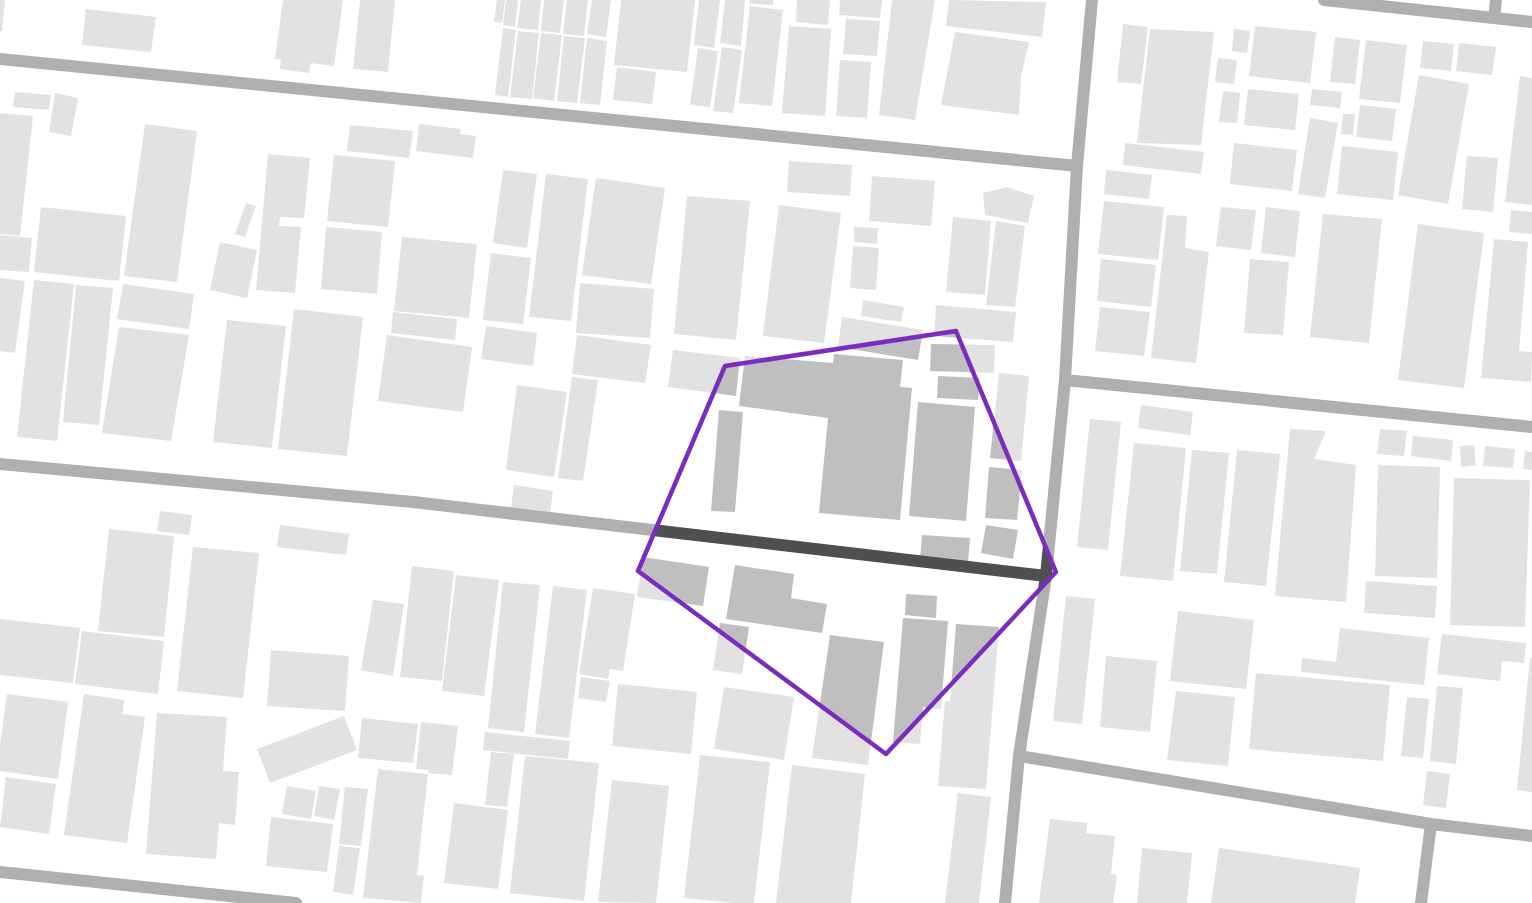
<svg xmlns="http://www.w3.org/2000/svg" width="1532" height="903" font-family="Quicksand,sans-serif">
  <rect width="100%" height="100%" fill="#fff"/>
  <path fill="#bfbfbf" d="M0 0H5L2 31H0Z
    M283 0H343L334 66 311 63 309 73 280 69 281 59H275Z
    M360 0H395L388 72 353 69Z
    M497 0H505L502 23 494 22Z
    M506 0H518L515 27 503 25Z
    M521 0H541L538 30 517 28Z
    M544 0H564L560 33 541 31Z
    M567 0H588L584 36 563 34Z
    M592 0H611L606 37 587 34Z
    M621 0H695L687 72 614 65Z
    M699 0H720L714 48 694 45Z
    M725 0H745L741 46 720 43Z
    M750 0H773V5L749 4Z
    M797 0H830L828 25 796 22Z
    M840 0H882L880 18 839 15Z
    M892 0H935L915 120 879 115Z
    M949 0 1046 2 1042 37 946 26Z
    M750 6 783 10 772 106 739 103Z
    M86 9 156 17 151 52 82 45Z
    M846 19 880 21 877 56 843 54Z
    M1123 24 1148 27 1141 84 1117 82Z
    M789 26 831 29 825 116 782 113Z
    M1255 26 1316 32 1310 83 1249 76Z
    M503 28 516 30 508 97 495 95Z
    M1150 29 1214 32 1201 145 1137 143Z
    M1234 29 1250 31 1247 53 1232 51Z
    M518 31 539 33 532 99 510 97Z
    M955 32 1029 42 1021 76 1019 115 941 105Z
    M541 33 562 35 554 101 533 98Z
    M564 36 585 38 577 103 557 101Z
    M1335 37 1360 40 1355 84 1330 82Z
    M587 38 607 41 600 105 580 103Z
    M1366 40 1407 45 1400 103 1359 99Z
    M1423 41 1454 44 1451 71 1420 68Z
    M1459 43 1496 47 1492 75 1456 71Z
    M722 47 742 50 733 113 713 111Z
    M698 48 718 51 710 107 690 105Z
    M1218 58 1237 60 1234 84 1215 82Z
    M840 60 871 62 867 118 836 116Z
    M617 67 656 72 652 104 613 100Z
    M1419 75 1469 84 1448 204 1398 195Z
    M1520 76 1532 78V205L1505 202Z
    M1248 89 1299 94 1295 130 1244 125Z
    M1312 89 1342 92 1340 108 1310 105Z
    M1223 91 1240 93 1237 123 1219 122Z
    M15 92 51 95 49 110 13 107Z
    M55 93 78 98 71 136 49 132Z
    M1360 105 1396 109 1392 141 1356 137Z
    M0 113 33 116 20 236 0 234Z
    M1343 114H1355L1353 135 1341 134Z
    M1310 118 1338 123 1325 198 1298 194Z
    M145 124 197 131 177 282 124 276Z
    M419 124 461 129 460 134 476 136 473 158 416 151Z
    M350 125 413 131 409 158 347 151Z
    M1125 143 1204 152 1201 174 1123 165Z
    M1234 143 1297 150 1292 191 1230 184Z
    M1342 146 1398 152 1393 200 1337 194Z
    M268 154 310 158 304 218 280 217 279 226 301 227 295 293 256 290Z
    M334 155 395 161 388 227 327 221Z
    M1467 156 1498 158 1493 212 1462 209Z
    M789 161 852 165 850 196 787 192Z
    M503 170 537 174 527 248 493 243Z
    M1106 170 1152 175 1149 199 1104 194Z
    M546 174 588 179 571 321 529 317Z
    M872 176 935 181 931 226 869 221Z
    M596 178 665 188 651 284 582 275Z
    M1007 187 1034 196 1028 223 985 215 983 193Z
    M687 196 750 201 736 340 674 334Z
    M1104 201 1164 207 1158 260 1098 254Z
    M246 203 256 206 245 237 235 234Z
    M779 205 841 213 824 343 763 336Z
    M41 207 126 216 119 281 34 272Z
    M1221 207 1256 210 1251 250 1216 246Z
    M1266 207 1300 211 1295 257 1261 253Z
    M1511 210 1532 212V234L1509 232Z
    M1323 214 1382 219 1369 343 1310 337Z
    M1167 215 1187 216 1185 248 1209 252 1196 363 1151 358Z
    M953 217 991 221 985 295 946 292Z
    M996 221 1025 226 1015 307 986 305Z
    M1418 224 1484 233 1464 388 1398 380Z
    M326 227 382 232 377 294 321 289Z
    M854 227 878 228 877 244 854 242Z
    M0 235 32 238 29 272 0 270Z
    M402 237 477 244 469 318 394 311Z
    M1494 239 1528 242 1519 351 1532 352 1531 382 1481 378Z
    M220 242 257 250 247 298 210 290Z
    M853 246 879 248 876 290 850 288Z
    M491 253 531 258 523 324 483 320Z
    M1101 259 1156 265 1151 307 1097 301Z
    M1250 259 1289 262 1283 335 1244 333Z
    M0 278 25 281 15 353 0 351Z
    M34 280 74 284 57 441 17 437Z
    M580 283 654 289 650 338 576 333Z
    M123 284 194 294 189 329 117 319Z
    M76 285 113 288 99 425 63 422Z
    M863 300 904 307 901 322 861 316Z
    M936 305 1016 312 1013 342 934 336Z
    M1100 307 1150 312 1144 356 1095 351Z
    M294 309 363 317 347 456 278 449Z
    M393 312 457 319 455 340 391 333Z
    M842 317 923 330 918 360 838 347Z
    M227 320 286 326 272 448 213 442Z
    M486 326 537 333 533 366 481 359Z
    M119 327 189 335 171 441 102 433Z
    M387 335 472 347 463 412 378 401Z
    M577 335 651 345 645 383 572 374Z
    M931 344 995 345 994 373 930 371Z
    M673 350 740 358 736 396 668 387Z
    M834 354 903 360 900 387 912 388 900 520 819 513 828 418 739 406 745 356 833 363Z
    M999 373 1029 376 1021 461 990 458Z
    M938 376 980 378 978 400 937 398Z
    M572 377 598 380 583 481 558 478Z
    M517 385 567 392 554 477 506 470Z
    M918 402 975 407 966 521 909 516Z
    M1141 405 1193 412 1190 435 1138 428Z
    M719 410 743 412 735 512 711 511Z
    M1090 419 1121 422 1108 550 1077 547Z
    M1290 429 1326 431 1314 459 1356 465 1346 602 1275 596Z
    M1380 429 1407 431 1404 456 1377 454Z
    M1413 436 1453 440 1451 461 1411 456Z
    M1134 443 1186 448 1173 581 1120 576Z
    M1474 445 1476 465 1461 467 1460 446Z
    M1485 446 1515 449 1513 468 1483 466Z
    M1192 450 1229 453 1217 574 1180 571Z
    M1237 450 1280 454 1266 586 1224 582Z
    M1525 451 1532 452V470L1523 469Z
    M1378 465 1440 467 1437 578 1375 576Z
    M989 467 1022 470 1017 520 985 518Z
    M1454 478 1530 480 1525 627 1450 625Z
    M514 485 553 491 550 513 511 508Z
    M160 511 192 515 189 535 157 531Z
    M280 525 349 534 346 555 277 547Z
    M986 525 1018 530 1013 559 981 553Z
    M109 529 174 536 164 637 98 631Z
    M922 535 970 538 968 563 920 560Z
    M193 547 259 553 243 698 177 691Z
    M643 557 709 567 703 606 637 597Z
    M735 565 794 574 791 598 827 604 822 633 726 619Z
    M412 566 454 571 442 681 400 677Z
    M456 575 499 580 484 696 442 691Z
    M1366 581 1437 586 1435 618 1364 613Z
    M503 582 540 585 524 732 488 728Z
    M553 586 587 590 569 738 535 734Z
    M593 588 635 594 623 671 610 669 608 679 579 674Z
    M906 594 937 596 936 618 905 615Z
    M1066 596 1095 599 1082 724 1053 721Z
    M373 600 404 604 393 676 361 670Z
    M1178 611 1254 620 1246 689 1170 681Z
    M903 618 948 621 941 709 923 707 920 744 893 742Z
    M0 619 80 628 73 683 0 675Z
    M720 623 749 627 742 674 713 670Z
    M956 624 999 627 986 789 938 786 945 701H950Z
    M1340 628 1429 638 1424 685 1301 672 1302 658 1336 662Z
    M82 631 164 641 158 694 75 684Z
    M1442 634 1526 643 1524 663 1502 661 1500 681 1437 674Z
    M830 635 884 642 868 765 812 758Z
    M271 650 349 656 345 711 267 706Z
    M1106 656 1157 661 1150 732 1100 727Z
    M1530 658H1532V792L1517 790Z
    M1256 673 1390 685 1383 761 1249 749Z
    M581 677 610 681 606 702 578 698Z
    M618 684 697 692 691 754 612 746Z
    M1437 686 1463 688 1456 764 1430 761Z
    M724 687 794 697 784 760 714 749Z
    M1176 691 1235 697 1228 766 1167 760Z
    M7 694 68 702 58 779 0 771V745Z
    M84 694 124 700 123 714 145 717 127 843 64 835Z
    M1407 697 1429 699 1423 758 1401 756Z
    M157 713 227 717 223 771 239 772 235 825 219 823 216 859 146 854Z
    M344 716 357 750 270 783 257 749Z
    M362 718 418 724 413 763 358 758Z
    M421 722 458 726 452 775 428 773 429 770 416 769Z
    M485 732 570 741 568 759 483 750Z
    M491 752 514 754 507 807 485 805Z
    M700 755 770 762 754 903H733L684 898Z
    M525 756 599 763 584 901 510 893Z
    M792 765 865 774 851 903H776Z
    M378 769 428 774 417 875 424 876 421 903 363 898Z
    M1427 771 1450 774 1446 808 1423 805Z
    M6 777 56 784 49 834 0 827Z
    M612 780 669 786 656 903 598 902Z
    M287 786 316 791 311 819 282 814Z
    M319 786 340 789 334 820 314 816Z
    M345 787 368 789 361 846 339 844Z
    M958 793 991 797 979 903H945Z
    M454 803 508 810 498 889 444 883Z
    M271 817 333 824 327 872 266 866Z
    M1050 819 1087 823 1086 833 1115 836 1111 874 1117 875 1113 903H1039Z
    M339 846 360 848 353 895 333 892Z
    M1142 848 1192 853 1187 903H1137Z
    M1219 848 1360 868 1355 903H1211Z"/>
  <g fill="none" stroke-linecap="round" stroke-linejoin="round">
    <path stroke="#4f4f4f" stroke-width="12" d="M1324 0 1532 22
      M1494 18 1496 0
      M0 59 1077 166
      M1065 380 1532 427
      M0 464 413 502 1046 576
      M1019 756 1431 824 1532 836
      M0 872 296 903
      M1005 903 1019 756 1046 576 1065 380 1077 166 1092 0
      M1421 903 1431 824"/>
  </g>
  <path d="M0 0H1532V903H0ZM956 331 1056 572 886 754 638 571 725 366Z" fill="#fff" fill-opacity=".55" fill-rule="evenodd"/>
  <path fill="none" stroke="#7b2cbf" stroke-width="4.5" stroke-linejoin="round" d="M956 331 1056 572 886 754 638 571 725 366Z"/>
</svg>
